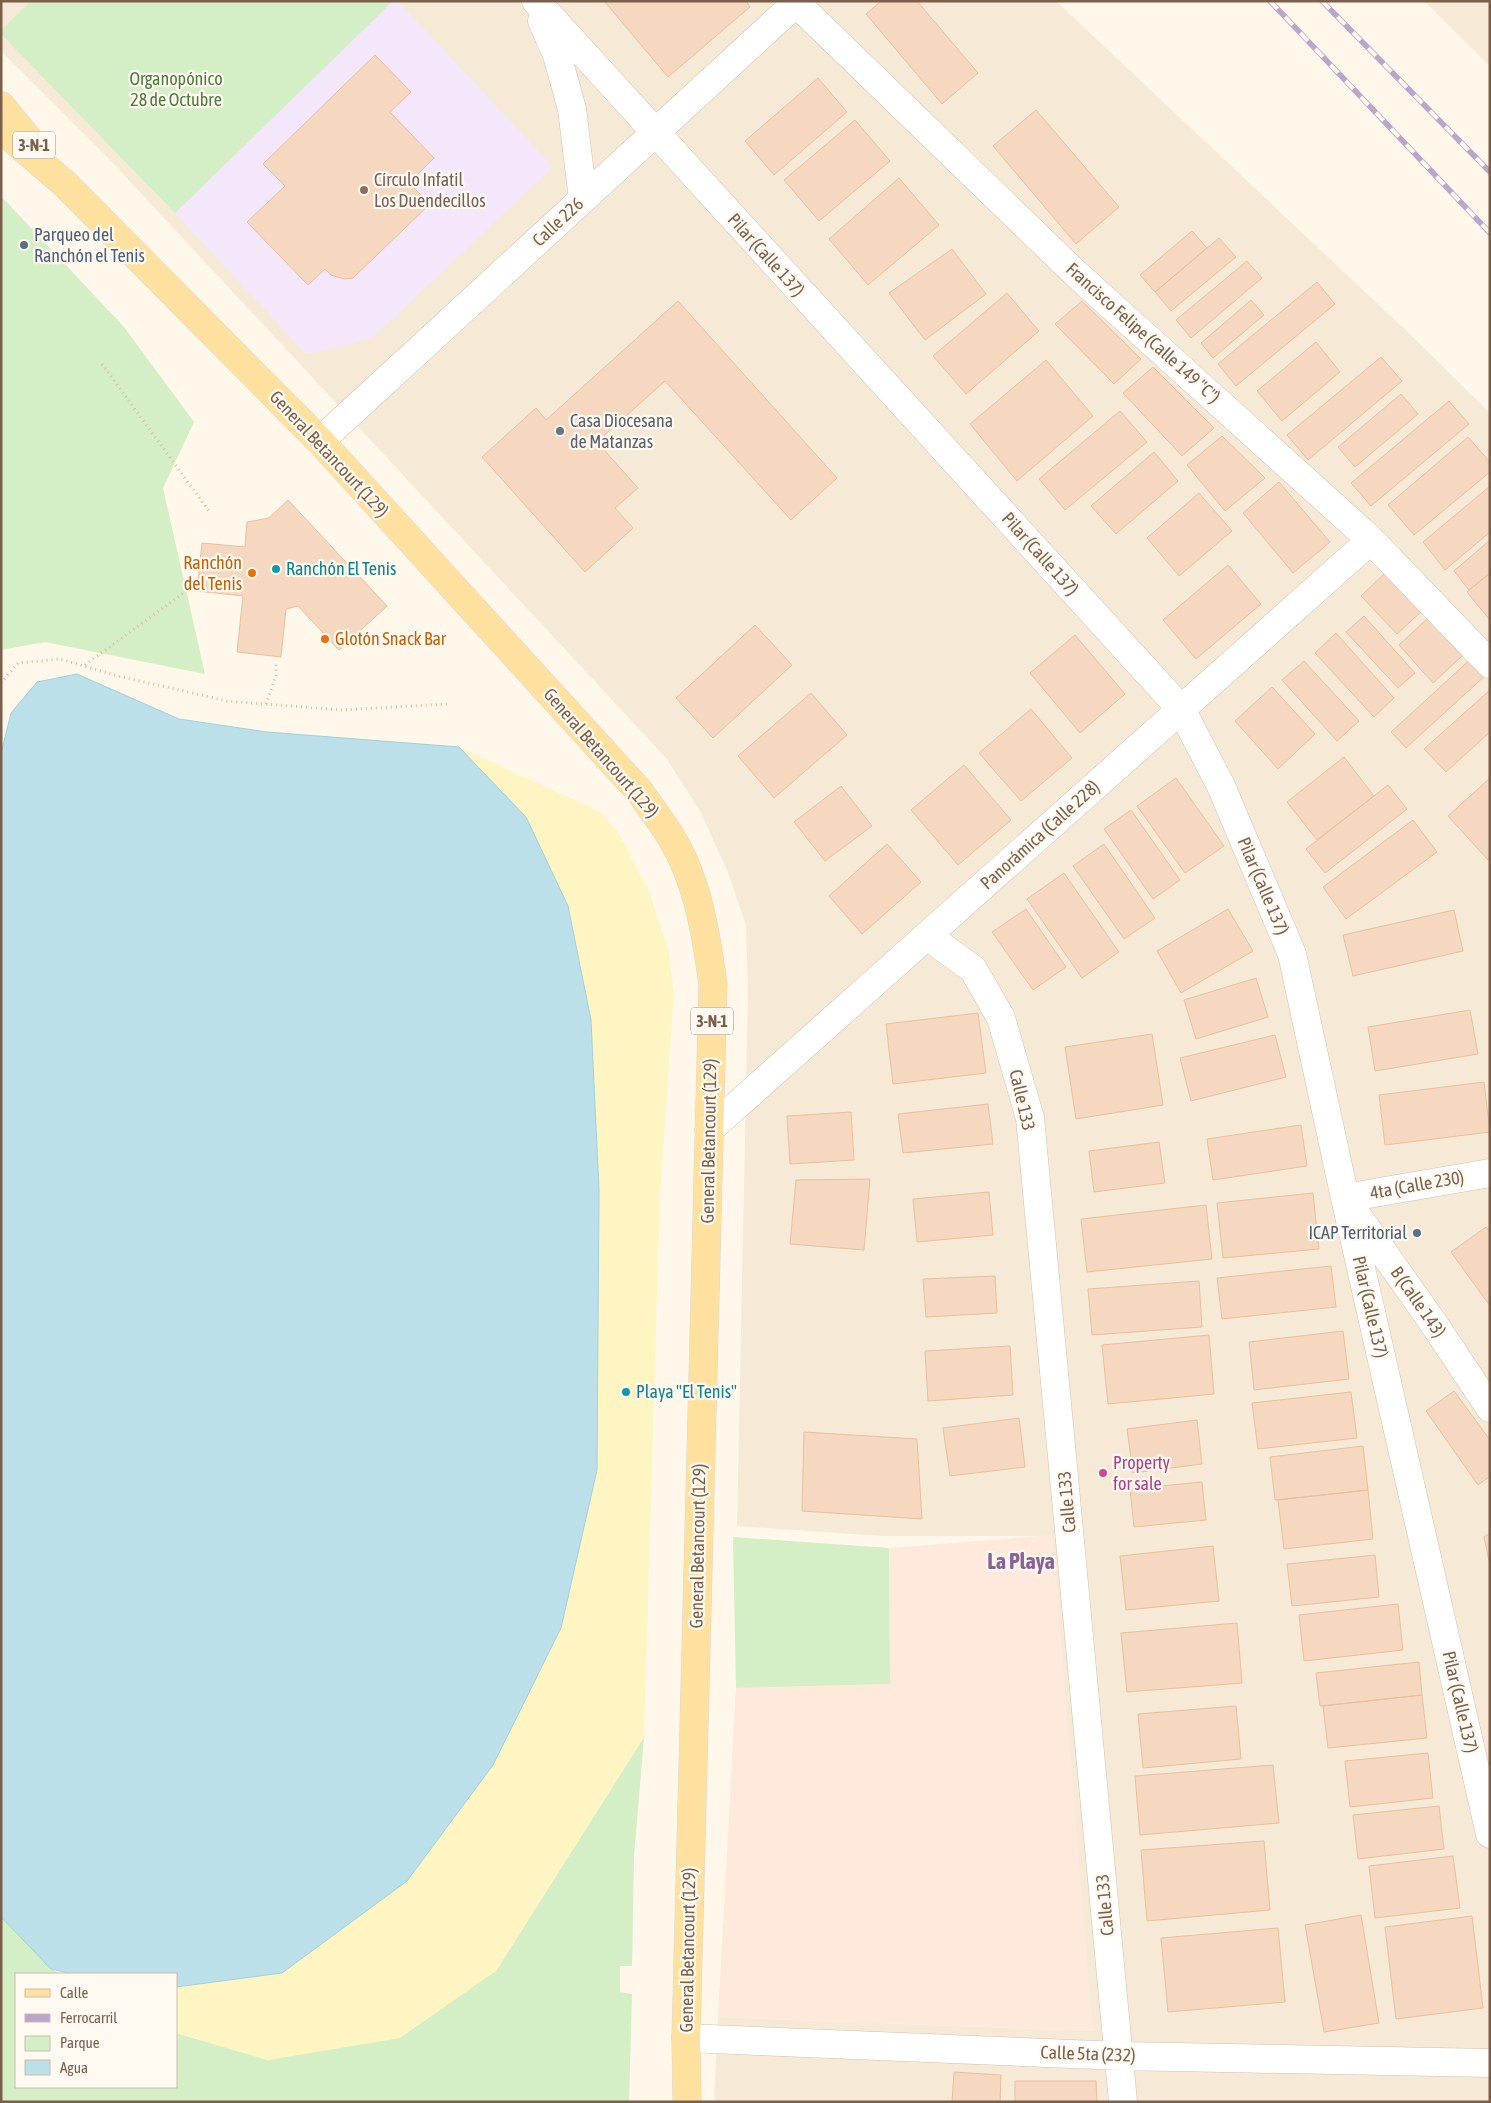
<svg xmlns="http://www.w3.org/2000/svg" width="1491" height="2103" font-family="'Asap Condensed',sans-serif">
  <rect width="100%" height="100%" fill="#fef7ea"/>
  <path fill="#f6ead7" d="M1 1H1056L1413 337 1490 413V2102H714L718 2017 1092 2031 1052 1536H881L737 1526 748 991 746 925 727 870 700 811 666 758 111 161 1 51Z
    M1424 1H1490V66Z"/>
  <path fill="#ffe9dd" d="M1052 1535 1093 2031 718 2017 736 1688 890 1684 889 1548Z"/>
  <path fill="#f4e6fb" d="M393 1H398L553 167 371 339 306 354 175 213Z"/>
  <path fill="#d4eec6" d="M31 1H393L175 213 1 34V30Z
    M1 196 124 327 194 422 163 488 205 674 45 642 1 650Z
    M733 1537 889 1548 890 1684 736 1688Z
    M644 1737 634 1856 632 1966H620V1992L632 1994 629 2102H1V1914L2 1918 58 1974H16V2087H176V2033L268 2060 496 1971Z"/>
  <path fill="#fff5c2" d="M459 747 601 812 620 835 649 892 669 953 674 994 660 1196 644 1737 496 1971 400 2038 268 2060 176 2033V1987L282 1973 493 1765 561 1628 597 1470 599 1190 591 1020 526 817Z"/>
  <path fill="#bce0ea" stroke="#a1d0dc" d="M77 674 179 719 267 732 459 747 526 817 568 906 591 1020 599 1190 597 1470 561 1628 493 1765 407 1881 282 1973 176 1987V1974H73L51 1969 2 1918 1 1914V753L11 713 37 682Z"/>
  <path fill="#f5d8bf" stroke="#e9bf9e" d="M604 1H746L750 7 668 77Z
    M881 1H917L978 73 942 104 866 14Z
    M375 55 411 92 390 112 434 158 409 183 430 204 353 278 344 279 331 275 325 269 308 285 247 222 285 186 263 164Z
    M818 78 847 112 774 175 745 141Z
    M1036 110 1119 207 1076 244 993 146Z
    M855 120 890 161 819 221 784 180Z
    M899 178 939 225 868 285 829 239Z
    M1192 231 1207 248 1155 292 1140 275Z
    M1219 238 1236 257 1171 311 1155 292Z
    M952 249 986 294 925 340 889 293Z
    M1247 261 1262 278 1191 338 1176 320Z
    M1317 282 1335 304 1236 386 1218 364Z
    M1007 293 1039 331 966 394 933 356Z
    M1251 300 1264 315 1213 358 1201 343Z
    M678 301 837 478 791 520 665 381 597 442 638 488 615 508 633 528 585 572 482 457 536 408 546 420Z
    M1082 301 1141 359 1114 384 1055 324Z
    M1316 342 1340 372 1282 421 1257 391Z
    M1381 357 1402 381 1308 460 1287 435Z
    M1046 360 1093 416 1017 481 970 424Z
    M1153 367 1214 428 1182 456 1123 393Z
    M1401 394 1418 414 1355 467 1338 447Z
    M1449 401 1469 424 1371 506 1351 483Z
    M1120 411 1147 442 1065 510 1039 479Z
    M1222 436 1265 478 1225 511 1187 465Z
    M1468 437 1490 462V472L1414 535 1388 505Z
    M1154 452 1178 481 1116 534 1091 506Z
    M1279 482 1330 542 1293 573 1243 513Z
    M1490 486V532L1445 570 1423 542Z
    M1199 493 1232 531 1179 576 1147 538Z
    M288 500 387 606 339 650 298 606 286 609 281 657 237 652 243 596 197 591 202 543 245 547 247 522 269 518Z
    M1490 540V573L1469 590 1454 571Z
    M1228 565 1261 604 1196 659 1163 620Z
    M1385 573 1421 612 1397 634 1361 596Z
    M1490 573V619H1489L1467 592Z
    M1364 616 1415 673 1398 688 1346 632Z
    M1428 618 1462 656 1433 683 1399 645Z
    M755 625 792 665 713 738 676 698Z
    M1336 633 1394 698 1374 717 1315 653Z
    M1075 635 1125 694 1080 733 1030 673Z
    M1473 657 1488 673 1406 748 1391 732Z
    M1304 661 1359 721 1337 741 1282 680Z
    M1272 687 1315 734 1278 769 1235 721Z
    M1490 690V732L1446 772 1424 749Z
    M811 693 847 735 774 798 738 756Z
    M1031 709 1072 758 1021 801 979 753Z
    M1344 757 1374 796 1317 840 1287 802Z
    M964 765 1011 820 958 865 911 810Z
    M1176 778 1224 846 1185 873 1137 806Z
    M1490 778V858L1488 860 1448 816Z
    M1388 785 1407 809 1325 873 1306 849Z
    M841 786 872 826 825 861 794 822Z
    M1131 810 1180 880 1153 899 1104 829Z
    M1413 820 1437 852 1346 919 1323 887Z
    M887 844 921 882 862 934 829 896Z
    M1104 844 1155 918 1124 939 1073 866Z
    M1064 873 1119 952 1082 978 1027 899Z
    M1026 909 1066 967 1033 990 992 932Z
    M1228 909 1253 951 1181 993 1157 951Z
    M1454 910 1463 951 1353 976 1343 935Z
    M1256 978 1268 1017 1196 1039 1184 1000Z
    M1470 1010 1478 1054 1375 1071 1368 1027Z
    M978 1013 986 1073 893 1084 886 1024Z
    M1152 1034 1163 1105 1076 1119 1065 1047Z
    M1275 1035 1286 1077 1191 1101 1180 1058Z
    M1484 1082 1490 1132 1385 1145 1379 1095Z
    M988 1104 993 1144 903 1153 898 1114Z
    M851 1112 854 1160 790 1164 787 1116Z
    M1301 1125 1307 1166 1213 1180 1207 1139Z
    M1159 1142 1165 1183 1094 1192 1089 1151Z
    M870 1179 864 1250 790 1244 796 1180Z
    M989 1192 993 1235 917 1242 913 1199Z
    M1313 1193 1319 1249 1223 1258 1217 1203Z
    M1206 1205 1212 1259 1087 1272 1081 1219Z
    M1486 1227 1490 1233V1306L1451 1252Z
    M1331 1266 1336 1307 1222 1319 1217 1278Z
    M995 1276 997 1313 926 1317 923 1279Z
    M1199 1281 1202 1327 1092 1335 1088 1289Z
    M1343 1331 1349 1379 1254 1390 1249 1342Z
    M1209 1335 1214 1394 1108 1404 1102 1345Z
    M1010 1346 1013 1395 928 1401 925 1351Z
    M1454 1391 1490 1440V1476L1478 1485 1426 1411Z
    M1351 1392 1357 1438 1258 1449 1252 1403Z
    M1019 1418 1025 1467 950 1476 943 1428Z
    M1197 1420 1202 1464 1133 1473 1127 1429Z
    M804 1432 917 1439 922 1519 802 1511Z
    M1363 1446 1368 1490 1275 1500 1270 1457Z
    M1202 1482 1206 1520 1134 1527 1130 1489Z
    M1368 1490 1373 1539 1284 1549 1278 1500Z
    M1490 1533V1566L1484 1537Z
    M1213 1546 1219 1601 1126 1610 1120 1556Z
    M1375 1555 1379 1597 1292 1606 1287 1564Z
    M1398 1604 1403 1650 1304 1661 1299 1615Z
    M1237 1623 1242 1683 1127 1692 1121 1633Z
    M1419 1662 1422 1695 1320 1706 1316 1673Z
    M1422 1695 1427 1738 1328 1748 1323 1706Z
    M1236 1706 1241 1759 1143 1768 1138 1714Z
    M1428 1753 1433 1798 1350 1807 1345 1761Z
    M1273 1765 1279 1823 1140 1835 1135 1776Z
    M1439 1806 1444 1849 1358 1859 1353 1815Z
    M1264 1841 1270 1910 1147 1921 1141 1850Z
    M1453 1856 1460 1908 1375 1918 1369 1866Z
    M1361 1915 1379 2023 1324 2032 1305 1925Z
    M1472 1916 1483 2008 1396 2019 1385 1927Z
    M1278 1928 1285 2002 1168 2012 1161 1938Z
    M954 2072 1001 2075 1000 2102H952Z
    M1015 2081H1096L1097 2102H1015Z"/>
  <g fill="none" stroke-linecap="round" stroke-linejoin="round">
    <defs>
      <path id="minor" d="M536 1 1181 709 1221 786 1292 954 1345 1198 1490 1834
        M796 3 1074 272 1371 540 1490 664
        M542 21 557 55 572 109 583 199
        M320 441 796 3
        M927 936 973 969 1001 1018 1030 1118 1123 2102
        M709 1130 1371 540
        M1490 1173 1345 1198 1434 1324 1490 1408
        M686 2038 1120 2056 1490 2063"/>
      <path id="primary" d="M1 106 28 139
        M1 129 66 185 320 441 640 792C650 807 662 822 671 837 698 881 706 934 713 984L686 2038 687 2102"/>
    </defs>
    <use href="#minor" stroke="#d2c0ad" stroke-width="29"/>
    <use href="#primary" stroke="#ddd5d0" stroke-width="29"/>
    <path stroke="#dbbba1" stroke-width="3" stroke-dasharray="1 4" stroke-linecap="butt" d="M102 364 209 511
      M85 665 193 586
      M1 683 18 663 60 659 114 675 227 701 341 710 447 704
      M266 704 276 675V663"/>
    <use href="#minor" stroke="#fff" stroke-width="28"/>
    <use href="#primary" stroke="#ffe19f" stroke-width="28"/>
    <defs>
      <path id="rail" d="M1270 1 1490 233
        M1322 1 1490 172"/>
    </defs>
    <use href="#rail" stroke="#bba5ca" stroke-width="5.5"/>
    <use href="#rail" stroke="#fffaf1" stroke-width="4" stroke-dasharray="11" stroke-linecap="butt"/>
  </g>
  <circle fill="#8d6e63" stroke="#fffaf1" stroke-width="2" cx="364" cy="190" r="5"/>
  <g fill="#5c6f8a" stroke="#fffaf1" stroke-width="2">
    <circle cx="24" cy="245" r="5"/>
    <circle cx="1417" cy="1233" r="5"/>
  </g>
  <circle fill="#6b7280" stroke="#fffaf1" stroke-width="2" cx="560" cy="431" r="5"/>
  <g fill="#0f9aa8" stroke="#fffaf1" stroke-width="2">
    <circle cx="276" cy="569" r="5"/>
    <circle cx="626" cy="1392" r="5"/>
  </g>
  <g fill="#e8710a" stroke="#fffaf1" stroke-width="2">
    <circle cx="252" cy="573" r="5"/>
    <circle cx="325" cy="639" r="5"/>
  </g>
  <circle fill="#d1479c" stroke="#fffaf1" stroke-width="2" cx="1103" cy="1473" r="5"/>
  <g text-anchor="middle" stroke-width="4.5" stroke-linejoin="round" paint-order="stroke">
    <g fill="#fffaf1" stroke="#a38e7c" stroke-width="1">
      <rect x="13" y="131.5" width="42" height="27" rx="4"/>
      <rect x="691" y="1007.5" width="42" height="27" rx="4"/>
    </g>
    <g font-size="16" font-weight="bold" fill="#7b5f4a">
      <text x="34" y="151">3-N-1</text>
      <text x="712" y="1027">3-N-1</text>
    </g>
    <g font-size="18" fill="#4c7c3e" stroke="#fffaf1">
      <text x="176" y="85">Organopónico<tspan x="176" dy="21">28 de Octubre</tspan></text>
    </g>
    <g font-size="18" fill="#785e54" stroke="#fffaf1" text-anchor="start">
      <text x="374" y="186">Círculo Infatil<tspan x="374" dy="21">Los Duendecillos</tspan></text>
    </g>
    <g font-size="18" fill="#7b5f4a" stroke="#fffaf1">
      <text transform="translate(558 222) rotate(-43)" y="6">Calle 226</text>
      <text transform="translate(766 255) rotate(48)" y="6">Pilar (Calle 137)</text>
      <text transform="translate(1143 333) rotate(42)" y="6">Francisco Felipe (Calle 149 "C")</text>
      <text transform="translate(329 454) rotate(47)" y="6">General Betancourt (129)</text>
      <text transform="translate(1040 554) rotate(48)" y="6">Pilar (Calle 137)</text>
      <text transform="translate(601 753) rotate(49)" y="6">General Betancourt (129)</text>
      <text transform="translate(1040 835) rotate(-42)" y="6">Panorámica (Calle 228)</text>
      <text transform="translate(1263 886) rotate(67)" y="6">Pilar (Calle 137)</text>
      <text transform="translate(1022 1100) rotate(77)" y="6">Calle 133</text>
      <text transform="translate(709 1141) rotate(-89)" y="6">General Betancourt (129)</text>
      <text transform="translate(1417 1185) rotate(-10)" y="6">4ta (Calle 230)</text>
      <text transform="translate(1418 1302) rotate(55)" y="6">B (Calle 143)</text>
      <text transform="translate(1370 1307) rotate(77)" y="6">Pilar (Calle 137)</text>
      <text transform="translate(1067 1502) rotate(-95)" y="6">Calle 133</text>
      <text transform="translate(698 1546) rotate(-89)" y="6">General Betancourt (129)</text>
      <text transform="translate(1460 1702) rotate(77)" y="6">Pilar (Calle 137)</text>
      <text transform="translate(1105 1905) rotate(-95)" y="6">Calle 133</text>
      <text transform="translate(688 1950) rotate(-89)" y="6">General Betancourt (129)</text>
      <text transform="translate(1088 2054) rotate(2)" y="6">Calle 5ta (232)</text>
    </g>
    <g font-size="18" fill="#4e5e75" stroke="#fffaf1" text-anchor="start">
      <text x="34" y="241">Parqueo del<tspan x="34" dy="21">Ranchón el Tenis</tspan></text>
      <text x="1407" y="1239" text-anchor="end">ICAP Territorial</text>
    </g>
    <g font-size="18" fill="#5b616d" stroke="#fffaf1" text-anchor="start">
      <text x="570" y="427">Casa Diocesana<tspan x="570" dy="21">de Matanzas</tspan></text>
    </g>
    <g font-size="18" fill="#c56008" stroke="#fffaf1" text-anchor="end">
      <text x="242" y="569">Ranchón<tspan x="242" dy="21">del Tenis</tspan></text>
      <text x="335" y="645" text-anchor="start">Glotón Snack Bar</text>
    </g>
    <g font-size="18" fill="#0d838f" stroke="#fffaf1" text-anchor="start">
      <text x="286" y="575">Ranchón El Tenis</text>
      <text x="636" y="1398">Playa "El Tenis"</text>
    </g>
    <g font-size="18" fill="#b23c85" stroke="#fffaf1" text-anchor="start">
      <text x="1113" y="1469">Property<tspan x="1113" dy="21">for sale</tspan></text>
    </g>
    <g font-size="22" font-weight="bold" fill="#896297" stroke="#fffaf1">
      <text x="1021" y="1569">La Playa</text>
    </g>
  </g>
  <rect width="1491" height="2103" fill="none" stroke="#7b5f4a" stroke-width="5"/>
  <rect x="15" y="1973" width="162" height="115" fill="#fffaf1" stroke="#cabcae"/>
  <rect x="25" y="1989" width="25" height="8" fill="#ffe19f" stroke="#cabcae"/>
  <text x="60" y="1998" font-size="15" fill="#7b5f4a">Calle</text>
  <rect x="25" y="2014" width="25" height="8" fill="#bba5ca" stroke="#cabcae"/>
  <text x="60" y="2023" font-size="15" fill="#7b5f4a">Ferrocarril</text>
  <rect x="25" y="2036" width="25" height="15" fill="#d4eec6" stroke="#cabcae"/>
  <text x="60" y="2048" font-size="15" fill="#7b5f4a">Parque</text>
  <rect x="25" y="2060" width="25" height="15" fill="#bce0ea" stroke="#cabcae"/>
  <text x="60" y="2073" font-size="15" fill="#7b5f4a">Agua</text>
</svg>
